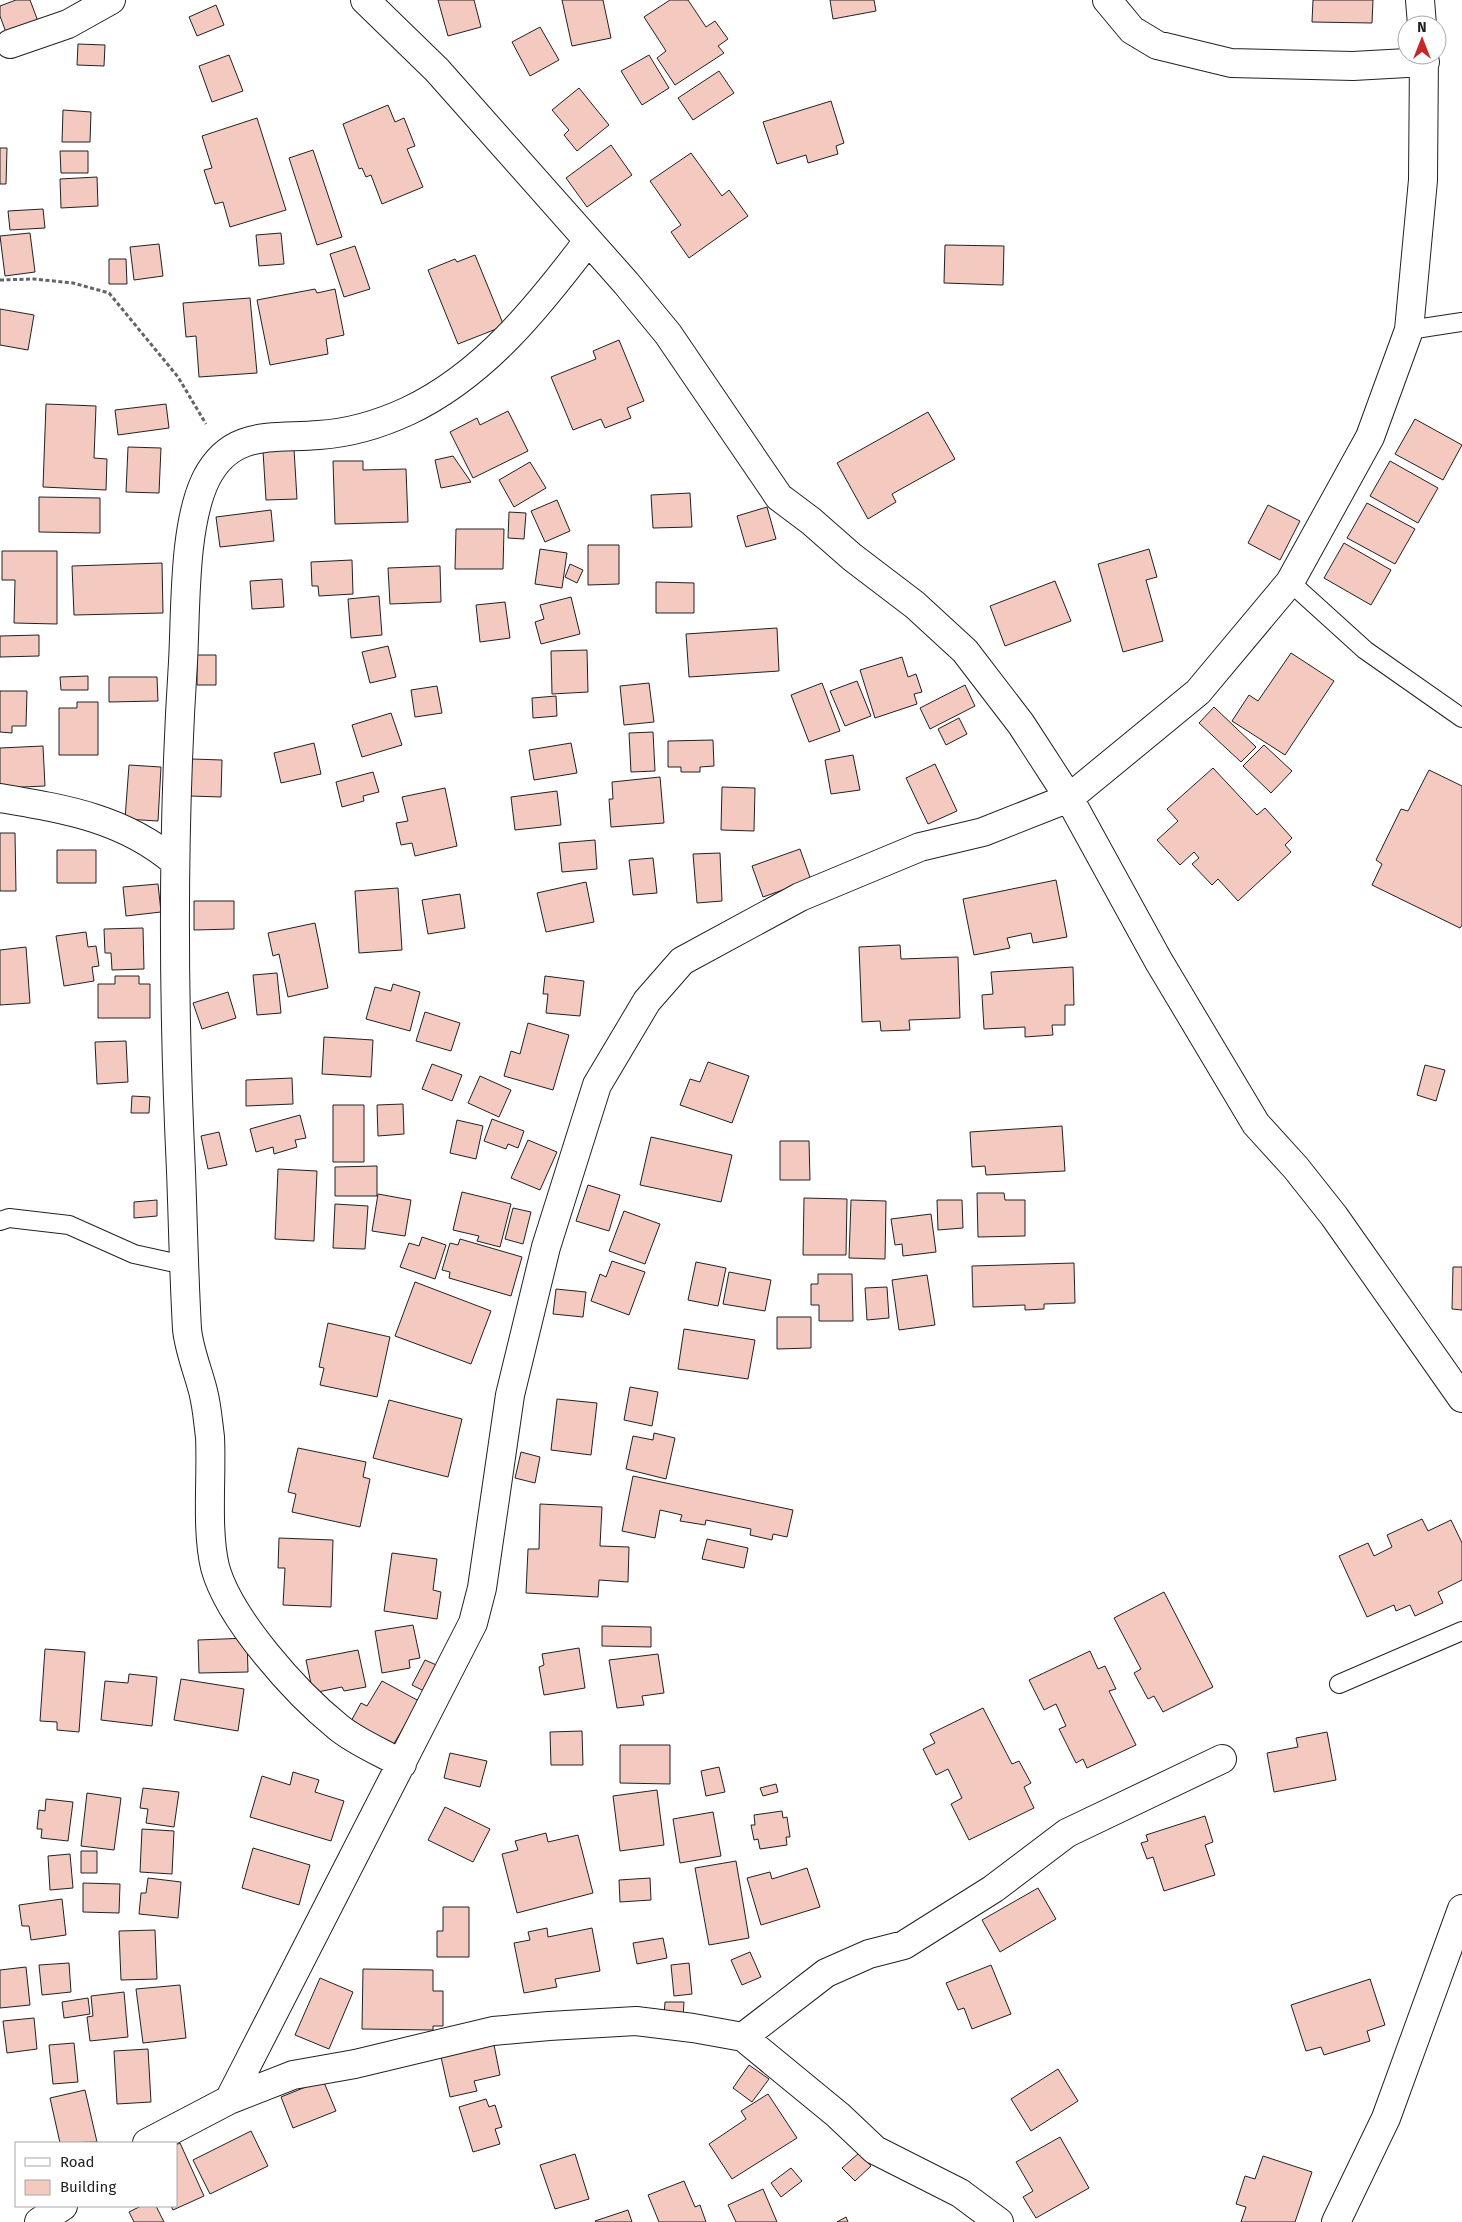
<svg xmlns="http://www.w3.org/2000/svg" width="1462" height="2222" font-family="'Fira Sans',sans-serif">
  <rect width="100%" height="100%" fill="#fff"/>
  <path fill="#f3c9c0" stroke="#222" d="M16 0H30L39 24 7 35 0 16V6Z
    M438 0H474L481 27 448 36Z
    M562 0H603L611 38 572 46Z
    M670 0H688L706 27 715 21 728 39 718 46 724 53 675 85 657 58 666 51 644 17Z
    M830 0H874L876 11 833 19Z
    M1313 0H1373L1372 23 1312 22Z
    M216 5 224 25 197 36 189 17Z
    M540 27 559 60 530 76 512 42Z
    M78 44 105 45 104 66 77 65Z
    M229 55 243 91 212 102 199 66Z
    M649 55 669 88 642 105 621 71Z
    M719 71 734 93 693 120 678 98Z
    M579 88 609 125 577 151 564 135 569 130 552 110Z
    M831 101 844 143 836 146 838 154 808 163 806 155 777 164 763 122Z
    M388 105 395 122 404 118 415 146 407 149 423 187 382 204 371 175 366 177 362 168 359 169 343 124Z
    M63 110 91 112 90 142H62Z
    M257 118 286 210 230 227 223 202 215 204 204 170 212 168 202 136Z
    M611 145 632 175 587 207 566 178Z
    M0 148H7L6 184H0Z
    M313 150 342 237 317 245 289 158Z
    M60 151H88V173H61Z
    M691 153 722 196 729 190 748 216 689 258 671 232 681 225 650 181Z
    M97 177 98 206 61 208 60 179Z
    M43 209 45 228 10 230 8 211Z
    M30 233 35 272 5 276 0 236Z
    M281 233 284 264 259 266 256 235Z
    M159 244 163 276 134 280 130 247Z
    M945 245 1004 246 1003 285 944 283Z
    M355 246 370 289 344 297 330 254Z
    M475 255 504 326 458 344 428 270 455 259 457 262Z
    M109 259H126L127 284H109Z
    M315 289 317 293 335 289 344 335 326 339 328 354 270 365 257 300Z
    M250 298 257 373 199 377 196 336 186 337 183 303Z
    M0 309 34 315 28 350 0 345Z
    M619 340 644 401 627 408 631 418 605 428 601 419 573 430 551 377 596 359 593 351Z
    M46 404 96 406 94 458 107 459 106 490 43 487Z
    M166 404 169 428 118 435 115 410Z
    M508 411 528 451 473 478 450 432 477 418 480 425Z
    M928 412 955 459 892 494 896 502 868 519 837 463Z
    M1415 419 1462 445 1443 480 1395 454Z
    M128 447 161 448 159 493 126 492Z
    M294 449 297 499 266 500 263 451Z
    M453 456 471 482 441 488 435 460Z
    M333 461H363V470L406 469 408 522 335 524Z
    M1390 461 1438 488 1418 523 1370 496Z
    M530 462 546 488 514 507 499 480Z
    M690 493 692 527 653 528 651 495Z
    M39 497 100 498V533L39 532Z
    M557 500 570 531 545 542 531 511Z
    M1367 503 1415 529 1395 564 1347 538Z
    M1268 505 1300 521 1280 560 1248 543Z
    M767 507 776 539 746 547 737 516Z
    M271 510 274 541 220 547 216 517Z
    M509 512 526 513 524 539 508 538Z
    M456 529H504L503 569H455Z
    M1344 543 1391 570 1371 605 1324 578Z
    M588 545H619V584L588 585Z
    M540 549 567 553 562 588 535 584Z
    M1149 549 1157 577 1146 580 1163 641 1123 652 1098 564Z
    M2 551H57V624L14 623 15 580H2Z
    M352 560 353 594 319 596 318 586H312L311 562Z
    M162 563 163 613 74 615 72 566Z
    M570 564 583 570 577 583 565 577Z
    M440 566 441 602 390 604 388 568Z
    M282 579 284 607 252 609 250 581Z
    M1055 581 1071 621 1005 646 990 606Z
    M656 582 694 583V613H656Z
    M379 596 382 635 351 638 348 599Z
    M571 597 580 634 541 644 535 622 544 619 540 605Z
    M505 602 510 638 480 642 476 605Z
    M777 628 779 671 689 677 686 634Z
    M39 635V656L0 657V636Z
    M388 646 396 677 370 683 362 652Z
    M587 650 588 692 552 694 551 651Z
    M1291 653 1334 681 1285 755 1232 721 1249 695 1258 701Z
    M197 655H216V685H197Z
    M902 657 908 677 916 674 922 692 914 694 917 704 875 718 860 670Z
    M88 676V690H61L60 677Z
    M109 677H157L158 701 109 702Z
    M857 681 871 716 845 726 830 691Z
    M649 683 654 722 624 725 620 686Z
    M822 683 840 731 809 742 791 695Z
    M965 685 975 706 930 729 920 708Z
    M437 686 442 713 415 717 411 690Z
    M0 691H27L26 726H12V733L0 732Z
    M556 696 557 716 533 718 532 698Z
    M77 702H98V755H59V708H77Z
    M1214 707 1256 747 1241 762 1199 723Z
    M391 713 402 745 362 757 352 725Z
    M959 718 967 734 946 745 938 729Z
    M653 732 655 771 631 772 629 733Z
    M713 740 714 766 700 767V772H681V767H668V741Z
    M314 743 321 774 281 783 274 753Z
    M571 743 577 773 534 780 529 750Z
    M1264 745 1292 771 1271 793 1243 766Z
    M43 746 45 786 0 788V748Z
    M853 755 860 790 831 794 825 760Z
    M192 759 222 760 221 797 190 796Z
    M935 764 957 811 928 824 906 778Z
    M129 765 161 767 158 821 125 819Z
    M1213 768 1257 815 1265 808 1292 838 1285 845 1291 852 1238 901 1218 879 1212 885 1192 864 1199 858 1194 852 1180 865 1157 840 1178 821 1167 809Z
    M1429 770 1462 786V925L1460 928 1372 885 1382 864 1376 860 1401 809 1408 811Z
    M373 772 379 792 363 796 364 801 342 807 336 782Z
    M660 777 664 823 611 827 609 799H613L612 782Z
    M722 787 755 788 754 831 721 830Z
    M445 788 457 846 415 856 412 843 401 845 396 823 408 821 402 797Z
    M557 791 561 825 515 830 511 797Z
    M0 833H15L16 891H0Z
    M595 840 597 869 562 872 559 843Z
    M800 849 811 880 763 897 752 866Z
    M57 850H96V883H57Z
    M720 853 722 901 697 903 693 854Z
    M653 858 657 893 633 895 629 860Z
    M1056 880 1067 937 1033 943 1031 933 1007 938 1010 948 974 955 963 899Z
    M586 882 594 922 546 932 537 893Z
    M158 884 161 912 126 916 123 887Z
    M398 888 402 950 359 953 355 891Z
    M460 894 465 928 428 934 422 900Z
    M194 901H234V929L194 930Z
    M315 923 328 988 288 997 279 954 273 956 268 933Z
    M143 928 144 969 112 970 111 953H105L104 929Z
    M86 932 88 947 96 946 99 966 92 967 94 981 64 986 56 936Z
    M900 945 901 959 958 957 960 1018 909 1020 910 1030 881 1031 880 1021 862 1022 859 947Z
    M26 947 30 1003 0 1005V950Z
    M1073 967 1074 1005H1065V1025H1052L1053 1035 1025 1037V1027L984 1029 982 995 993 994 991 972Z
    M277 973 281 1013 257 1015 253 975Z
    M115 976H139V984H150V1018H98V984H115Z
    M545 976 584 981 580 1016 546 1013 548 994H543Z
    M393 984 420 992 410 1031 366 1019 375 987 391 991Z
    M228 992 236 1018 202 1029 193 1003Z
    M425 1012 460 1023 451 1051 416 1041Z
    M528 1023 569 1035 553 1090 504 1076 511 1051 520 1054Z
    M324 1037 373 1040 371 1077 322 1074Z
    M126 1041 128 1082 97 1084 95 1042Z
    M708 1062 749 1076 732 1123 680 1105 690 1079 700 1082Z
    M432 1064 462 1075 452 1101 422 1089Z
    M1425 1065 1445 1070 1436 1101 1417 1095Z
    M480 1076 511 1090 499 1117 468 1103Z
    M292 1078 293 1104 246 1106V1080Z
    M132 1096 150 1097 149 1113H131Z
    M403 1104 404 1134 378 1136 377 1105Z
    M333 1105H364V1162H333Z
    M300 1115 306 1138 295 1140 297 1147 274 1154 273 1147 256 1152 250 1129Z
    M492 1119 524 1131 518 1148 508 1144 506 1149 484 1141Z
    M457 1120 483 1126 476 1159 450 1153Z
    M1062 1126 1065 1171 986 1175 985 1166 972 1167 970 1132Z
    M219 1132 227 1165 208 1169 201 1136Z
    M651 1137 732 1155 721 1202 640 1185Z
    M528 1140 557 1152 540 1190 511 1178Z
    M780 1141H809L810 1180H780Z
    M377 1166V1196H335V1167Z
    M278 1169 317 1171 314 1241 275 1239Z
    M588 1185 620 1195 609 1231 576 1221Z
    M462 1192 511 1204 500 1247 477 1241 479 1236 453 1230Z
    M977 1193H1004L1005 1200H1025V1236L978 1237Z
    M378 1194 411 1200 405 1236 372 1231Z
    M804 1198 847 1199 846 1255H803Z
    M157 1200V1216L134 1218V1202Z
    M851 1200 886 1201 885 1259 849 1258Z
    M937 1200H962L963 1228 938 1230Z
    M335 1204 368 1206 365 1249 333 1248Z
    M513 1208 531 1212 523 1244 505 1239Z
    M624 1211 660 1224 645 1264 609 1251Z
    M931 1214 936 1252 903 1256 902 1244 895 1245 891 1219Z
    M422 1237 446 1245 435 1279 400 1267 409 1243 419 1246Z
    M460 1239 522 1257 511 1296 449 1278 450 1272 442 1270 450 1243 458 1245Z
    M612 1261 645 1272 629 1315 591 1301 600 1274 606 1277Z
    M696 1262 726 1268 718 1306 688 1300Z
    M1074 1263 1075 1303 1044 1304V1309L1025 1310V1305L973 1307 972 1266Z
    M1453 1267H1462V1310L1452 1309Z
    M729 1272 771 1280 765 1311 723 1304Z
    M818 1274H852L853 1321H819V1305H811V1284H818Z
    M927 1275 935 1325 899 1330 892 1280Z
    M415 1282 491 1311 471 1364 395 1336Z
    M887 1287 889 1318 867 1320 865 1288Z
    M556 1289 586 1292 583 1317 553 1314Z
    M777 1317H811V1348L777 1349Z
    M328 1323 390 1337 377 1397 320 1385 324 1368 319 1367Z
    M684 1329 755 1340 748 1379 678 1369Z
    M630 1387 658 1392 652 1426 624 1420Z
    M557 1399 597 1403 591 1455 551 1450Z
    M389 1400 462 1419 448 1477 373 1458Z
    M654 1433 675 1438 666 1479 626 1469 633 1436 653 1440Z
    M298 1448 366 1462 363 1477 370 1479 360 1527 292 1512 296 1494 288 1492Z
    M521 1452 540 1457 535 1483 515 1478Z
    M633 1476 793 1510 787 1537 773 1534 772 1540 750 1535 751 1529 706 1520 705 1525 680 1521 682 1515 660 1510 655 1538 622 1531Z
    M540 1504 602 1507 600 1546 629 1547 628 1582 599 1580 598 1597 526 1593 528 1549H539Z
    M1422 1519 1428 1531 1451 1520 1462 1543V1580L1438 1592 1443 1603 1415 1616 1410 1605 1396 1611 1394 1605 1367 1617 1339 1556 1368 1543 1374 1556 1392 1547 1387 1535Z
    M279 1538 333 1540 331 1607 283 1605 285 1568H278Z
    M707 1539 748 1548 744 1568 702 1559Z
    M392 1553 437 1559 433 1590 441 1592 437 1619 384 1611Z
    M1164 1592 1213 1687 1163 1712 1154 1696 1148 1699 1134 1673 1141 1669 1114 1618Z
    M413 1625 420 1658 409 1660 410 1668 382 1673 375 1631Z
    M602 1626 651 1627V1647L602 1646Z
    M247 1638 248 1672 199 1673 198 1640Z
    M579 1648 585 1688 544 1695 539 1667 544 1665 542 1654Z
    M45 1649 85 1652 79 1732 57 1730V1722L40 1721Z
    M358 1650 366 1687 344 1691 342 1687 313 1693 306 1660Z
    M1090 1651 1098 1669 1105 1666 1116 1689 1109 1691 1136 1745 1087 1768 1083 1759 1076 1763 1059 1729 1066 1726 1056 1704 1044 1710 1029 1680Z
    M658 1654 664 1693 642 1696 644 1705 617 1708 609 1660Z
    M425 1660 441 1667 428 1693 412 1685Z
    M129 1674 157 1677 152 1726 101 1720 105 1681 128 1683Z
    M181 1679 244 1689 238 1731 174 1720Z
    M382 1681 419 1701 392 1747 350 1723 361 1703 367 1706Z
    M983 1708 1012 1764 1019 1761 1031 1783 1024 1787 1034 1808 969 1840 951 1804 962 1798 948 1769 936 1775 923 1749 935 1743 930 1734Z
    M582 1731 583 1765H551L550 1732Z
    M1327 1732 1336 1780 1274 1792 1267 1753 1298 1747 1296 1738Z
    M620 1745H670V1784L620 1783Z
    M450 1753 487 1761 480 1787 444 1778Z
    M719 1767 725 1792 706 1796 701 1771Z
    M293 1772 319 1780 315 1792 344 1801 331 1841 250 1817 262 1776 290 1785Z
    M776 1784 778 1792 763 1796 760 1788Z
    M143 1788 179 1792 174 1827 146 1823 148 1809 140 1808Z
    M657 1790 664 1845 620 1851 613 1796Z
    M87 1793 121 1798 114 1850 81 1846Z
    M46 1799 73 1802 68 1841 41 1838 42 1829H37L39 1810 45 1811Z
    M445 1807 490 1829 473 1862 428 1840Z
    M782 1811 783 1818 787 1817 790 1837H786L787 1845 760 1849 758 1839 754 1840 751 1825H755L754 1815Z
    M713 1812 721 1856 680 1863 673 1819Z
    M1205 1816 1213 1842 1205 1845 1215 1875 1164 1891 1153 1857 1147 1859 1141 1843 1148 1841 1146 1835Z
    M142 1829 174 1831 172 1874 140 1872Z
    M546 1833 548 1842 578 1835 593 1893 517 1913 502 1854 518 1850 515 1841Z
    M253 1848 310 1865 299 1905 242 1888Z
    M81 1851H97V1873H81Z
    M70 1854 73 1888 50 1890 48 1856Z
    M736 1861 749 1938 709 1945 695 1868Z
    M807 1868 820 1907 761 1925 747 1878 770 1872 772 1879Z
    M148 1878 181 1882 178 1918 139 1914 141 1893H146Z
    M650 1878 651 1900 620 1902 619 1880Z
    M83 1883 120 1884 119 1913 83 1912Z
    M1038 1888 1056 1919 1000 1952 982 1920Z
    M62 1899 66 1935 31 1940 29 1926H22L19 1905Z
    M443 1907H469V1957H437V1931H443Z
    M547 1928 548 1937 592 1928 600 1971 555 1979 557 1987 524 1993 514 1943 530 1940 528 1932Z
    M155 1930 157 1979 121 1980 119 1931Z
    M663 1938 667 1958 637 1964 633 1943Z
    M750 1952 761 1977 742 1985 731 1960Z
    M69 1963 71 1992 42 1995 39 1965Z
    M689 1963 692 1994 674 1996 671 1965Z
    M991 1965 1011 2014 972 2029 964 2008 958 2010 946 1983Z
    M26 1967 30 2005 0 2008V1970Z
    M363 1969 433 1970V1991H443V2026H433V2030L362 2029Z
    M320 1978 353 1992 329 2049 295 2035Z
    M1370 1979 1385 2025 1367 2031 1370 2041 1324 2055 1321 2047 1306 2051 1291 2005Z
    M180 1985 186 2038 143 2043 136 1989Z
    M124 1992 128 2037 90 2041 87 2017 93 2016 91 1996Z
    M88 1998 90 2014 64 2018 62 2002Z
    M665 2002H684L683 2018 664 2016Z
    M34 2018 37 2049 7 2053 3 2021Z
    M74 2043 78 2082 53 2084 49 2045Z
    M494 2045 500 2075 474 2081 477 2091 450 2097 441 2057Z
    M148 2049 151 2102 117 2104 114 2051Z
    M749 2065 769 2079 752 2102 733 2088Z
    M1058 2069 1078 2101 1031 2131 1011 2099Z
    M323 2080 336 2111 293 2128 281 2097Z
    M85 2090 97 2142 60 2143 50 2098Z
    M768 2094 797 2138 732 2179 709 2144 746 2119 741 2111Z
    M486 2099 489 2107 495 2105 502 2127 495 2129 500 2144 473 2152 459 2107Z
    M251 2131 268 2166 210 2194 193 2160Z
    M1060 2137 1089 2188 1036 2218 1023 2197 1033 2191 1016 2162Z
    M180 2143 204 2196 173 2210 171 2206H176V2145Z
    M859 2153 871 2166 855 2181 842 2168Z
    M575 2154 589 2199 555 2209 540 2165Z
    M1263 2156 1312 2172 1295 2222H1241L1246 2207 1236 2204 1245 2176 1255 2179Z
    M791 2168 802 2181 781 2197 771 2183Z
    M684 2181 695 2207 700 2205 706 2222H659L648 2195Z
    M763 2189 777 2222H736L728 2205Z
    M141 2206H156L164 2222H134L129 2212Z
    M628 2210 632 2222H596L595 2221Z
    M846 2217 848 2222H837Z"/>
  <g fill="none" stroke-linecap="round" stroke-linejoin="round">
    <defs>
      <path id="lane" d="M1409 330 1462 322
        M1290 582 1365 650 1462 718
        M0 1221 9 1218 69 1225 134 1254 184 1265
        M1339 1684 1462 1631"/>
      <path id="street" d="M365 0 437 70 626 283 668 334 779 497 811 521 852 557 915 605 965 651 1021 724 1069 798 1158 960 1256 1124 1296 1168 1334 1216 1462 1398
        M1107 0 1132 30 1157 45 1231 63 1353 66 1425 62
        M1420 0 1422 25
        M10 44 68 24 111 0
        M0 798C65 809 123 818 175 862
        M402 1764C381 1752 356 1742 338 1727 296 1693 229 1619 215 1567 206 1529 212 1477 210 1437 208 1422 207 1406 203 1391 198 1371 189 1350 187 1329 184 1276 183 1224 181 1171 173 1002 172 832 183 662 186 610 183 526 206 479 231 429 273 439 319 435 349 433 380 424 408 411 484 375 538 307 588 241
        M743 2037 826 1973 869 1954 904 1945 993 1889 1067 1833 1222 1759
        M229 2100 293 2075 355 2064 493 2031 549 2026 636 2021 693 2028 743 2037 838 2115 875 2150 960 2193 999 2222
        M147 2143 229 2100 473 1623 482 1588 510 1395 546 1247 597 1085 647 1001 682 961 800 897 920 847 983 832 1069 798 1198 692 1290 582 1370 437 1409 330 1423 180 1424 55
        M39 2222 63 2206
        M1336 2222 1386 2118 1462 1909"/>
    </defs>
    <use href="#lane" stroke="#222" stroke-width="20"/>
    <use href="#street" stroke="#222" stroke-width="30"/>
    <path stroke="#646464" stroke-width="3" stroke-dasharray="4 2.5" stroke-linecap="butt" d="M0 280 34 279 73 283 109 293 178 377 206 424"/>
    <use href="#lane" stroke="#fff" stroke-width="18"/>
    <use href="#street" stroke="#fff" stroke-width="28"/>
  </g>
  <rect x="15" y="2142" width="162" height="65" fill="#ffffff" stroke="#a7a7a7"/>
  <rect x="25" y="2158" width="25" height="8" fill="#ffffff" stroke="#a7a7a7"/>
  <text x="60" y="2167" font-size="15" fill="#222222">Road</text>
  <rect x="25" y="2180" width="25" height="15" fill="#f3c9c0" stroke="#a7a7a7"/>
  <text x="60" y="2192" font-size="15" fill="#222222">Building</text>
  <g transform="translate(1422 40)"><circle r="24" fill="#ffffff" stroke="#a7a7a7"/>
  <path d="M0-4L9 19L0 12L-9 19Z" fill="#c62828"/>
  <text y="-8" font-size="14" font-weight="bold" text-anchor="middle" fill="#222222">N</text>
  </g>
</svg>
